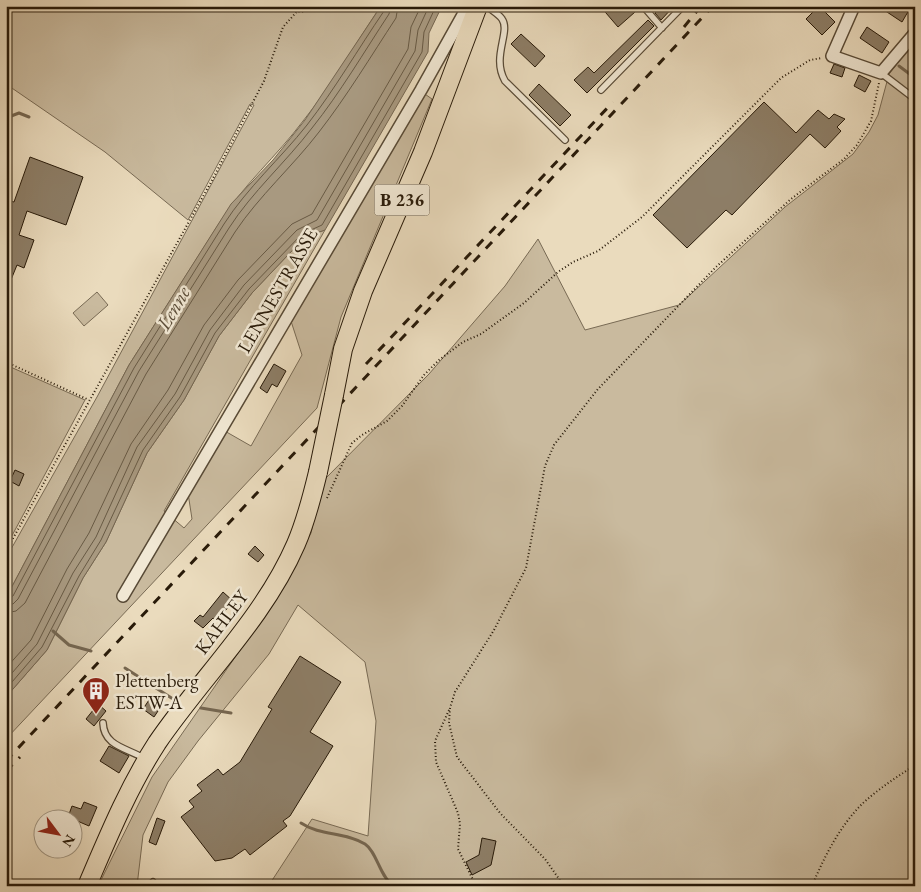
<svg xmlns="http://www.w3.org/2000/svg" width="921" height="892" font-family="'EB Garamond',serif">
  <rect width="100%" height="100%" fill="#eadbbd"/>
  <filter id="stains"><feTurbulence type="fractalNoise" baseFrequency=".004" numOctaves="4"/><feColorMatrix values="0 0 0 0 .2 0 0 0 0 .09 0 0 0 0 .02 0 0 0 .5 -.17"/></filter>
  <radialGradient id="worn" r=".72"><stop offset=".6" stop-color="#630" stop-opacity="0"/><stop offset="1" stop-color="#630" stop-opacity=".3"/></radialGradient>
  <path fill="#c9ba9e" stroke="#786a54" d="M6 6H381C355 44 332 85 303 121 277 156 243 185 220 222L129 365 6 598V558L97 397 254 105 250 104 188 220 105 152 6 84Z
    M915 41V886H254L271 882 312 819 368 836 376 721 365 662 298 605 269 654 198 741 168 782 143 835 137 886H109L101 880 152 777 281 591 311 533 322 482 429 374 505 286 538 239 585 330 679 305 785 207 853 154 869 132 878 115 889 74Z
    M422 92 432 99 341 317 317 408 6 739V697L47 650 83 578 106 542 147 453 184 400 219 336 252 293 305 237 325 230 164 511 184 528 192 519 188 493 223 430 251 446 302 355 289 315Z
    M97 292 108 305 84 326 73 313Z
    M6 365 85 400 8 543 6 542Z"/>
  <path fill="#a89980" stroke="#756650" d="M381 6H442L429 33 428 52 325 230 305 237 252 293 219 336 184 400 147 453 106 542 83 578 47 650 6 697V598L129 365 231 204 273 160 305 120Z"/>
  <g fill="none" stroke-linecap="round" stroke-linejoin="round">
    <path stroke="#685a44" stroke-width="1" d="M6 599 13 596 134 368 224 224C247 188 280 159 307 125 335 89 358 49 384 11L385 6
      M6 605 13 604 18 599 139 371 229 228C252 192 286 162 312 128 340 93 364 52 389 14L391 6
      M6 613 16 611 25 603 146 374 235 232C259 196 293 166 319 132 347 96 371 56 396 18L398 6
      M6 668 31 640 67 569 89 533 131 444 168 390 204 325 238 280 292 224 312 214 408 49 411 27 421 6
      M6 680 37 644 73 573 96 537 137 447 175 394 210 330 244 285 297 230 317 220 415 51 418 30 429 6
      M6 689 42 647 79 576 101 540 143 450 180 397 215 333 249 289 302 234 322 225 422 52 424 32 436 6"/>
    <path stroke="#756650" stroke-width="3" d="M899 66 915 78
      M6 118 19 113 29 117
      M53 631 69 645 91 651
      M125 668 173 699
      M201 708 231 713
      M301 823C320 836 346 832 365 844 377 852 379 875 393 886"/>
  </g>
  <path fill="#8d7e67" stroke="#281a09" d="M600 6H629L635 12 618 27Z
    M662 6H674L661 20 655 13Z
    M819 6 835 22 822 35 806 19Z
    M878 6H903L909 10 902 22Z
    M648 20 654 26 587 93 574 80 588 67 594 73Z
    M867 27 889 42 882 53 860 38Z
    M521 34 545 56 535 67 511 44Z
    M834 64 845 68 842 77 830 73Z
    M859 75 871 81 865 92 854 86Z
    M539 84 571 115 560 126 529 95Z
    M764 102 796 133 818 110 829 119 834 114 845 119 837 127 841 131 825 148 810 134 732 215 726 210 687 248 653 215Z
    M30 157 83 177 66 225 27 211 19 235 34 240 24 268 17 265 6 292V200L14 202Z
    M274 364 286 371 277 387 272 384 267 393 260 388Z
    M15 470 24 474 19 486 10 481Z
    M255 546 264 555 258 562 248 554Z
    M223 592 233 601 217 621 213 618 203 628 194 621 200 615 203 617Z
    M300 656 341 682 310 732 333 746 290 816 283 821 287 826 250 855 245 849 232 858 215 861 181 817 194 807 189 801 202 791 197 785 218 769 223 775 240 762 272 709 268 707Z
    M151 697 162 705 154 717 143 709Z
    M98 704 106 711 94 726 86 719Z
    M109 746 129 756 119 773 100 761Z
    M84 802 97 807 89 826 68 817 72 806 81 809Z
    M157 818 165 821 156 845 149 842Z
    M482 838 496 841 491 865 472 875 466 862 479 855Z"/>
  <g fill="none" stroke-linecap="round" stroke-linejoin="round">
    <defs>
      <path id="service" d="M487 6C491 10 499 14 502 19 511 32 491 57 505 81L565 140
        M643 6 662 28
        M881 73 915 99
        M601 90 683 6
        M103 723C104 747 128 748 145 759
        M149 886 153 882"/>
      <path id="minor" d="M854 6 832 56 881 73 915 33
        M123 596 421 90 468 6"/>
      <path id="primary" d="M334 395 343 349 363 291 423 152 478 6
        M87 886C108 837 128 788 157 743 202 677 264 618 296 544 306 521 312 497 318 472"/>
    </defs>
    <use href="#service" stroke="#584a36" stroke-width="8"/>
    <use href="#minor" stroke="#584a36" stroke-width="14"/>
    <use href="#primary" stroke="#281a09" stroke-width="20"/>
    <path stroke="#281a09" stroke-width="2" stroke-dasharray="1 2.5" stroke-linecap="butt" d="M295 12H302L314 6
      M6 362 89 400
      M327 498 352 443 362 435 387 421 402 406 424 375 439 360 463 342 481 334 524 303 558 272 573 262 598 251 642 217 781 78 810 60 822 58
      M6 551 211 182 264 81 283 27 302 6
      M449 710 435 741 436 762 458 813 460 824 458 849 476 886
      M564 886 545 859 500 813 457 757 449 723 450 708 455 692 494 630 526 568 545 466 554 445 598 389 716 267 791 199 844 159 857 145 871 121 879 83
      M812 886C824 857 840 826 862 804 878 789 897 777 915 765"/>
    <use href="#service" stroke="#f1e8d4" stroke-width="5.5"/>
    <use href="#minor" stroke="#f1e8d4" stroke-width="11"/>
    <use href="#primary" stroke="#eadbbd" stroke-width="18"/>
    <path stroke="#281a09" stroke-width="3" stroke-dasharray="9 9" stroke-linecap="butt" d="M684 27 701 6
      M366 364 613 102
      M6 761 713 6
      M6 771 20 757"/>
    <defs>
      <path id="primary-bridge" d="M318 472 334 395"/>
    </defs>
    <use href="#primary-bridge" stroke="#281a09" stroke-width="20" stroke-linecap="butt"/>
    <use href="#primary-bridge" stroke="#eadbbd" stroke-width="18"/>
  </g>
  <defs>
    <symbol id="building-pin" viewBox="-11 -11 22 30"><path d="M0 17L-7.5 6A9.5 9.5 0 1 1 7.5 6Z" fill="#8f2418" stroke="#f1e8d4"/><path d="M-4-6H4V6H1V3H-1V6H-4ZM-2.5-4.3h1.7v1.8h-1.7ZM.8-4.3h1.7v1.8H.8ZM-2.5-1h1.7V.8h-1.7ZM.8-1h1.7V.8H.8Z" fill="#fff"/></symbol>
  </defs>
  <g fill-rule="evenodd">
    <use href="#building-pin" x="80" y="675" width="32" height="43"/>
  </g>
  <g text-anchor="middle" stroke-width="5" stroke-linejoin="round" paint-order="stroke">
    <rect fill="#f1e8d4" stroke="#645846" stroke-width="1" x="374.5" y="184.5" width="55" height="31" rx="4"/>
    <g font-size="18" font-weight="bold" fill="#281a09">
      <text x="402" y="206">B 236</text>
    </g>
    <g font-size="19" fill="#281a09" stroke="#f1e8d4">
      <text transform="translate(277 290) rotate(-60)" y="7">LENNESTRASSE</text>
      <text transform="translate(221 622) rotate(-53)" y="7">KAHLEY</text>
    </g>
    <g font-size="19" fill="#281a09" stroke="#f1e8d4" text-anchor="start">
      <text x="115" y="687">Plettenberg<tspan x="115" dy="22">ESTW-A</tspan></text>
    </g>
    <g font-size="20" font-style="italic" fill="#5b4d39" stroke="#f1e8d4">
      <text transform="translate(173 308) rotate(-60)" y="7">Lenne</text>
    </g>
  </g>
  <rect width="921" height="892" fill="none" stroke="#eadbbd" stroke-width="25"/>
  <rect x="8" y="8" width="906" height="877" fill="none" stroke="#281a09" stroke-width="2.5"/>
  <rect x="12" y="12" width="896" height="867" fill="none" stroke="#281a09"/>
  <g transform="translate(58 834) rotate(122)"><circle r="24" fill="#f1e8d4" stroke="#a19683"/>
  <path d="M0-4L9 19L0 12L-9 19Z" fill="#8f2418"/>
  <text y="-8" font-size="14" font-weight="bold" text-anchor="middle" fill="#281a09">N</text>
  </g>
  <rect width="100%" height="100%" filter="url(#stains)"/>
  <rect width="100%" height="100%" fill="url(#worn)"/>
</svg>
